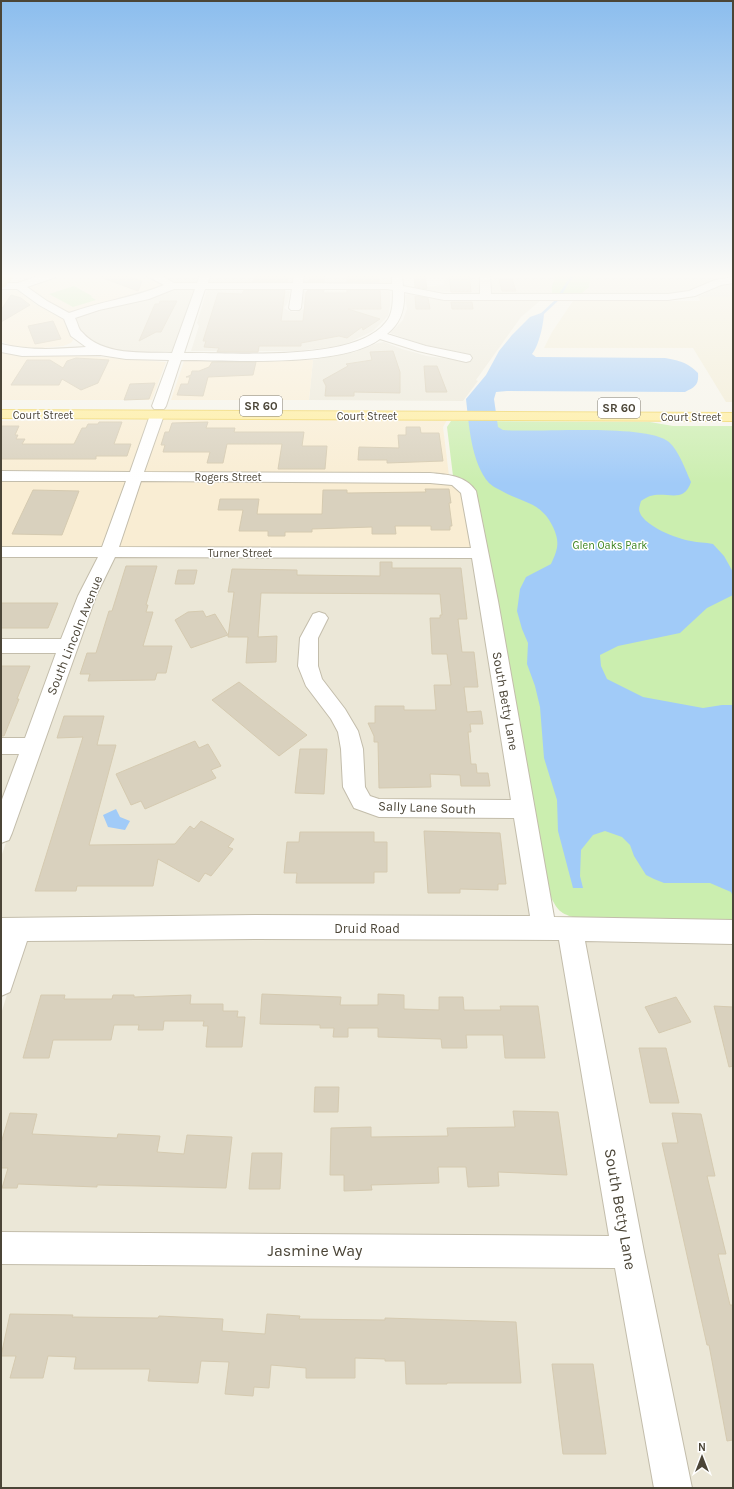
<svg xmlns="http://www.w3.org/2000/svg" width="734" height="1489" font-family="Karla,sans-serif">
  <rect width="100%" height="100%" fill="#f6f4ea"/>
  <path fill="#ebe7d7" d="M158 275H201L198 285 174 284 175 282Z
    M208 275H295L294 285H205Z
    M303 275H393L394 286 302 285Z
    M443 275H481V293L430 291 426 287 444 285Z
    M488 275H556L552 286 589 287 591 275H733V278L678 294 489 295Z
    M733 283V297H698L719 286Z
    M173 288H197L174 354 130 353 105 349 91 342 79 332 74 318 172 290Z
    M207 290 290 291 288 302 284 308 289 311 295 312 304 309 305 306 302 302 304 291 388 290H390V306L388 316 373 331 348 343 332 347 296 351H191L199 326 197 323Z
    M410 294 426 298 455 301 541 300 521 317 476 380 478 381 463 401 309 400 313 360 355 352 378 343 384 342 402 349 427 356 465 361 469 354 424 345 390 333 403 320 407 309 405 295Z
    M1 556H101L63 641H1Z
    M113 556 474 558 516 802 380 801 368 796 319 679 315 639 327 616 316 612 303 636 332 717 341 734 355 805 518 817 534 919 1 920V857L74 646Z
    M1 651H59L27 740H1Z
    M1 753H22L1 811Z
    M563 938 614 1237 1 1233V1014L24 939Z
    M581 939 733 941V1488H686Z
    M1 1264 620 1268 660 1488H1Z"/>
  <path fill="#f9edd3" d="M57 275H143L153 279 167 286 70 314 46 302 25 286Z
    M12 289 20 292 35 304 63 319 73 340 71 343 63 346 32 349 12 346 1 341V302L10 290Z
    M1 352 22 356 74 355 166 362 152 400H1Z
    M313 360 309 400H171L184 361Z
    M450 419 447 420 443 427 449 476 142 473 160 420Z
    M150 420 132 473H1V421Z
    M1 479H129L104 548 1 547Z
    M140 479 430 481 453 484 463 492 472 549 116 548Z"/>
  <path fill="#f1ebd2" d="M698 297H733V402H726L693 348H544L552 332 573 301H700Z"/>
  <path fill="#cbeeaf" d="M556 275H591L589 287 582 293H552V286Z
    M74 286 92 296 91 297 96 300 73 307 49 294Z
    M451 421 650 422 673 426H733V920L577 918C560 914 557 910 550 895L475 492C470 481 464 479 453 476L447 427Z"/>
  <path fill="#a1cbf8" d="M544 312C544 322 539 346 532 354L536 357 665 358C680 361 687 362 698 373 699 385 695 387 685 392L507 391 496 392 494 399 498 427 503 430C537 433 646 423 669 442 679 451 685 469 691 482 684 504 667 491 650 496 647 497 644 499 641 501 640 505 638 509 640 513 645 526 677 539 691 541 698 543 705 542 713 544L724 556 733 572V595L707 608 680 633 618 646 600 655 601 666 607 679 643 697 703 708 722 705H733V897L731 892 710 883H664L654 879 646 875 634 856 630 845 622 837 605 831 593 835 581 850 580 876 583 888H573L558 831 557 800 544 758 540 707 535 686 527 664 528 643 522 629 517 611 520 589 526 577 551 564C558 549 560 542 553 527 541 501 521 503 500 490 496 488 492 486 489 483 471 462 469 425 466 399L486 375 499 351 512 335 530 317Z
    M116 809 120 817 130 821 125 830 108 827 103 815Z"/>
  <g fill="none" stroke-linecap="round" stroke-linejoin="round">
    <path stroke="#a1cbf8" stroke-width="2.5" d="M541 315 557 300 568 282 574 275"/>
  </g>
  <path fill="#d9d1be" stroke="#d5cab0" d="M100 275H124L142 281 138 291 100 277Z
    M258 275H288L287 282H252Z
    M310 275H325L324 282H309Z
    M347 275H379V282H347Z
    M414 275H425L427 289 415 287Z
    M449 275H469L471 292H451Z
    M499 279H512L516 291H502Z
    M244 290H285L281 321H303L306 293 308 290H324L323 293H347V290H380L381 309H348L380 319 363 330 362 327 347 338 339 336 301 343V346H259L258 352H217L219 348 204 347 206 341H203L218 293 242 294Z
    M11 295 21 298 30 305 1 322V310Z
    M415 296 428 298 430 309H416Z
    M160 301H177L161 332H156L139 341 155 304H159Z
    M451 302H472L473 309H452Z
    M53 321 61 339 35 344 28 326Z
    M393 351 400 372V393L354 392V396H325L326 386 323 380 348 366 346 364 372 360 370 352Z
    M76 358 109 360 98 383 81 390 62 379 59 385H11L27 360H50L63 368 67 361Z
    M212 362H256L253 375 208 377 203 396 177 395 181 384H188L190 377H186L191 375 192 371H199L209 367Z
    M424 366H437L447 392H426Z
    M155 383 149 399 124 400 130 384Z
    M99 422H122L114 444H131L127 456H96V459H2L1 460V426H19L15 435H18L16 439H25L22 444H74L82 428H86L88 424H98Z
    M208 422 206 428H235L234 432H304L302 446H327L325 469H278L282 444H227L223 463H207L210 452H163L165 445H161L165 432H169L172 423Z
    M406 427H420L421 433H439L443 461 387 463V460H358L359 447 399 448 398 435H406Z
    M425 489H449L451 503H449L452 526H450V530H431V526H395L396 534H372V527L312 529V532H285V536H268V531H239L243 510H218L220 499H259L257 514H322L323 490H347V493L426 492Z
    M33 490 79 491 62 535 12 534Z
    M380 562H392V568H461L467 619H458L462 652H474L478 687H464L467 712 481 711 483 724H470L471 732H468L471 764H476L477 773H488L490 786H461L460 775 430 774 431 787 379 788 378 742H374V736L368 723H375V706H404V710H436L434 685H451L447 654H432L430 618H440V615H442L440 594 261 593 258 637 277 636 276 662 246 663 248 637H228L234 592H228L232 569 297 570V575L380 576Z
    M126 566H157L146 605H148L146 612H153L143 646H172L166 673H157L155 680 88 681 90 674H80L87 653H96L109 611H112Z
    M178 570H197L194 584H175Z
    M1 603H58L48 628H1Z
    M203 611 206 617 215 614 228 635 191 648 175 620 188 612Z
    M1 666H30L17 699H19L4 736H1Z
    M239 682 307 735 279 756 212 700Z
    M64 716H104L97 745H116L89 845 175 844 190 826 194 829 201 821 234 839 228 847 233 849 211 876 205 873 199 882 158 859 153 886H77L76 891H35L83 737 57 738Z
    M195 741 199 748 208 744 221 766 211 770 216 778 145 809 141 801 131 805 116 774Z
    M300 749H327L324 794 295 793Z
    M424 831 500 833 506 884H498V890L460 889V893H428Z
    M300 832H374V842H387V872H374V883H296L297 873H284L287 842H299Z
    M262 994 341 997 340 1005H378V994L404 995V1009L439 1010V997H463L464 1010H501L500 1006H538L545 1058H505L503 1035H466L467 1048H442L441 1039 378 1037V1028H348V1037H333L334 1028H320V1025L260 1024Z
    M41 995H65L64 999H112L113 995H134V997L191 995 190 1004H223V1011H238L237 1017H245L242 1047H206L208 1026H203L204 1021H164L163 1030H138L139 1025H114L111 1040H53L49 1058H23Z
    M676 997 691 1022 659 1033 645 1007Z
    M714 1006 733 1007V1066L729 1067Z
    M639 1048H666L679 1103H650Z
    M315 1087H339L338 1112H314Z
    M513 1111 558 1112 567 1175 498 1172 499 1186 468 1187 466 1167H438L439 1183 371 1185 372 1190 344 1191V1175H330L331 1128 371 1127V1137L448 1136 447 1128 515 1127Z
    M10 1113 37 1114 32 1134 117 1138 118 1134 160 1136 157 1152 184 1154 187 1135 232 1137 226 1188 97 1185V1187L18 1184 17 1188H2L8 1168H1V1143Z
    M672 1113 701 1114 715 1176H707L726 1254H718L730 1305H733V1440L727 1441 709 1345H707L662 1143H678Z
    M252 1153H282L280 1189H249Z
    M10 1314 73 1315 72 1317 158 1318 159 1316 223 1319 222 1331 265 1334 267 1314 300 1316 299 1319 385 1320V1318L516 1322 521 1383H447V1384H406L405 1361H385V1359L355 1358V1378H306V1368L271 1365 269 1388 254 1387 253 1396 225 1394 229 1362 201 1361 198 1383 148 1381 150 1369H74L76 1357 48 1356 43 1378H10L16 1356H1Z
    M552 1364H593L606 1454H563Z"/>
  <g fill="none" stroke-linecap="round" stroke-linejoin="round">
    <defs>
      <path id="minor" d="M40 275H57L56 277 27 287 47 301 69 313C101 301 133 298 164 285L145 275H161L174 283H197L200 275H210L208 283H293L294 275H304L303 283 392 284V275H402L403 286 444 294H480V275H490L491 294H668L689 291 715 280 733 277V283L721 285 695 296 668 300H444L404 292C405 309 401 323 387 334L426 346 470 355 472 358 470 361 466 362 418 351 380 339C341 368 230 360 181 360L166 406 164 409H154L152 406 169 360 126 359 100 355 22 356 1 352V344C29 351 57 349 86 347L71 336 64 319 39 305 17 289H1V283H18ZM174 289H195L172 353C143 352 102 356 82 332 78 329 78 323 75 318L99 310 149 299ZM205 289H292L289 308 291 310H299L301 308 303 289H387L393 290C393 301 393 314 386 322 355 363 232 352 184 353Z
        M157 411 162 412 164 415 144 472 430 473C448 475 465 475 476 491L498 601 554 917 733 920V944L585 941 644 1252 692 1488H654L615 1268 1 1264V1232L609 1236 559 940 255 939 27 941 10 992 1 996V918L255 915 530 916 514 818 379 817 354 808 343 787 341 749 338 732 331 719 306 686 298 666 300 638 313 614 319 612 325 614 328 618 318 638V666L322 679 345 709 358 731 363 749 365 787 370 796 379 799 511 800 472 558 115 557 96 596 12 833 9 840 1 843V802L19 754H1V738H25L56 653H1V639H61L78 596 98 557H1V547H102L126 481H1V471L130 472 150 415 152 412ZM141 481 430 483 452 485 461 493 471 548 119 547Z"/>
      <path id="major" d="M2 275H13L5 287 1 288Z
        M1 410 733 413V421L1 418Z"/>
    </defs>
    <use href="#minor" stroke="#c3bdab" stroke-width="2"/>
    <use href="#major" stroke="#f0d45d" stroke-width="2"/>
    <use href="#minor" fill="#fff" fill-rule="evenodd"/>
    <use href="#major" fill="#ffed9a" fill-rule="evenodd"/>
  </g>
  <linearGradient id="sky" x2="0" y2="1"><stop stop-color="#8bbdee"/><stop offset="0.57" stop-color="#fbfaf6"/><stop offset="1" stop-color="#fbfaf6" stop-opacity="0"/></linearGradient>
  <rect width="734" height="484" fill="url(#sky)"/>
  <g text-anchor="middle" stroke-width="3" stroke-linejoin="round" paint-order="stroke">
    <g font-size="11" fill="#4b4537" stroke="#fff">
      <text x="43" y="419">Court Street</text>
      <text x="367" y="420">Court Street</text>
      <text x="691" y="421">Court Street</text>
      <text x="228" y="481">Rogers Street</text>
      <text x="240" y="557">Turner Street</text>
    </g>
    <g font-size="11" fill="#3d8522" stroke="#fff">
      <text x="610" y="549">Glen Oaks Park</text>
    </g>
    <g fill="#fff" stroke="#817d73" stroke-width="1">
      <rect x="240" y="396" width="42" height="20" rx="3"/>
      <rect x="598" y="398" width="42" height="20" rx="3"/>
    </g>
    <g font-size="12" font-weight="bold" fill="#4b4537">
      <text x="261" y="410">SR 60</text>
      <text x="619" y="412">SR 60</text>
    </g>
    <g font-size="13" fill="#4b4537" stroke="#fff">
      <text transform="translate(74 635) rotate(-68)" y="5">South Lincoln Avenue</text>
      <text transform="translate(506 701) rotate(80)" y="5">South Betty Lane</text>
      <text transform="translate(427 807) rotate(2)" y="5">Sally Lane South</text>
      <text x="367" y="933">Druid Road</text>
    </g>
    <g font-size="16" fill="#4b4537" stroke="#fff">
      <text transform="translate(621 1209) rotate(80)" y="6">South Betty Lane</text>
      <text x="315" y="1256">Jasmine Way</text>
    </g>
  </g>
  <rect width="734" height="1489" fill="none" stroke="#4b4537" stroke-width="4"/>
  <g transform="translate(702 1457)" stroke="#ffffff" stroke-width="3" paint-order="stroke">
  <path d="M0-3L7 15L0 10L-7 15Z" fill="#4b4537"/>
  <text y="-6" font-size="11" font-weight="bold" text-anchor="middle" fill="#4b4537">N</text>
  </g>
</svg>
